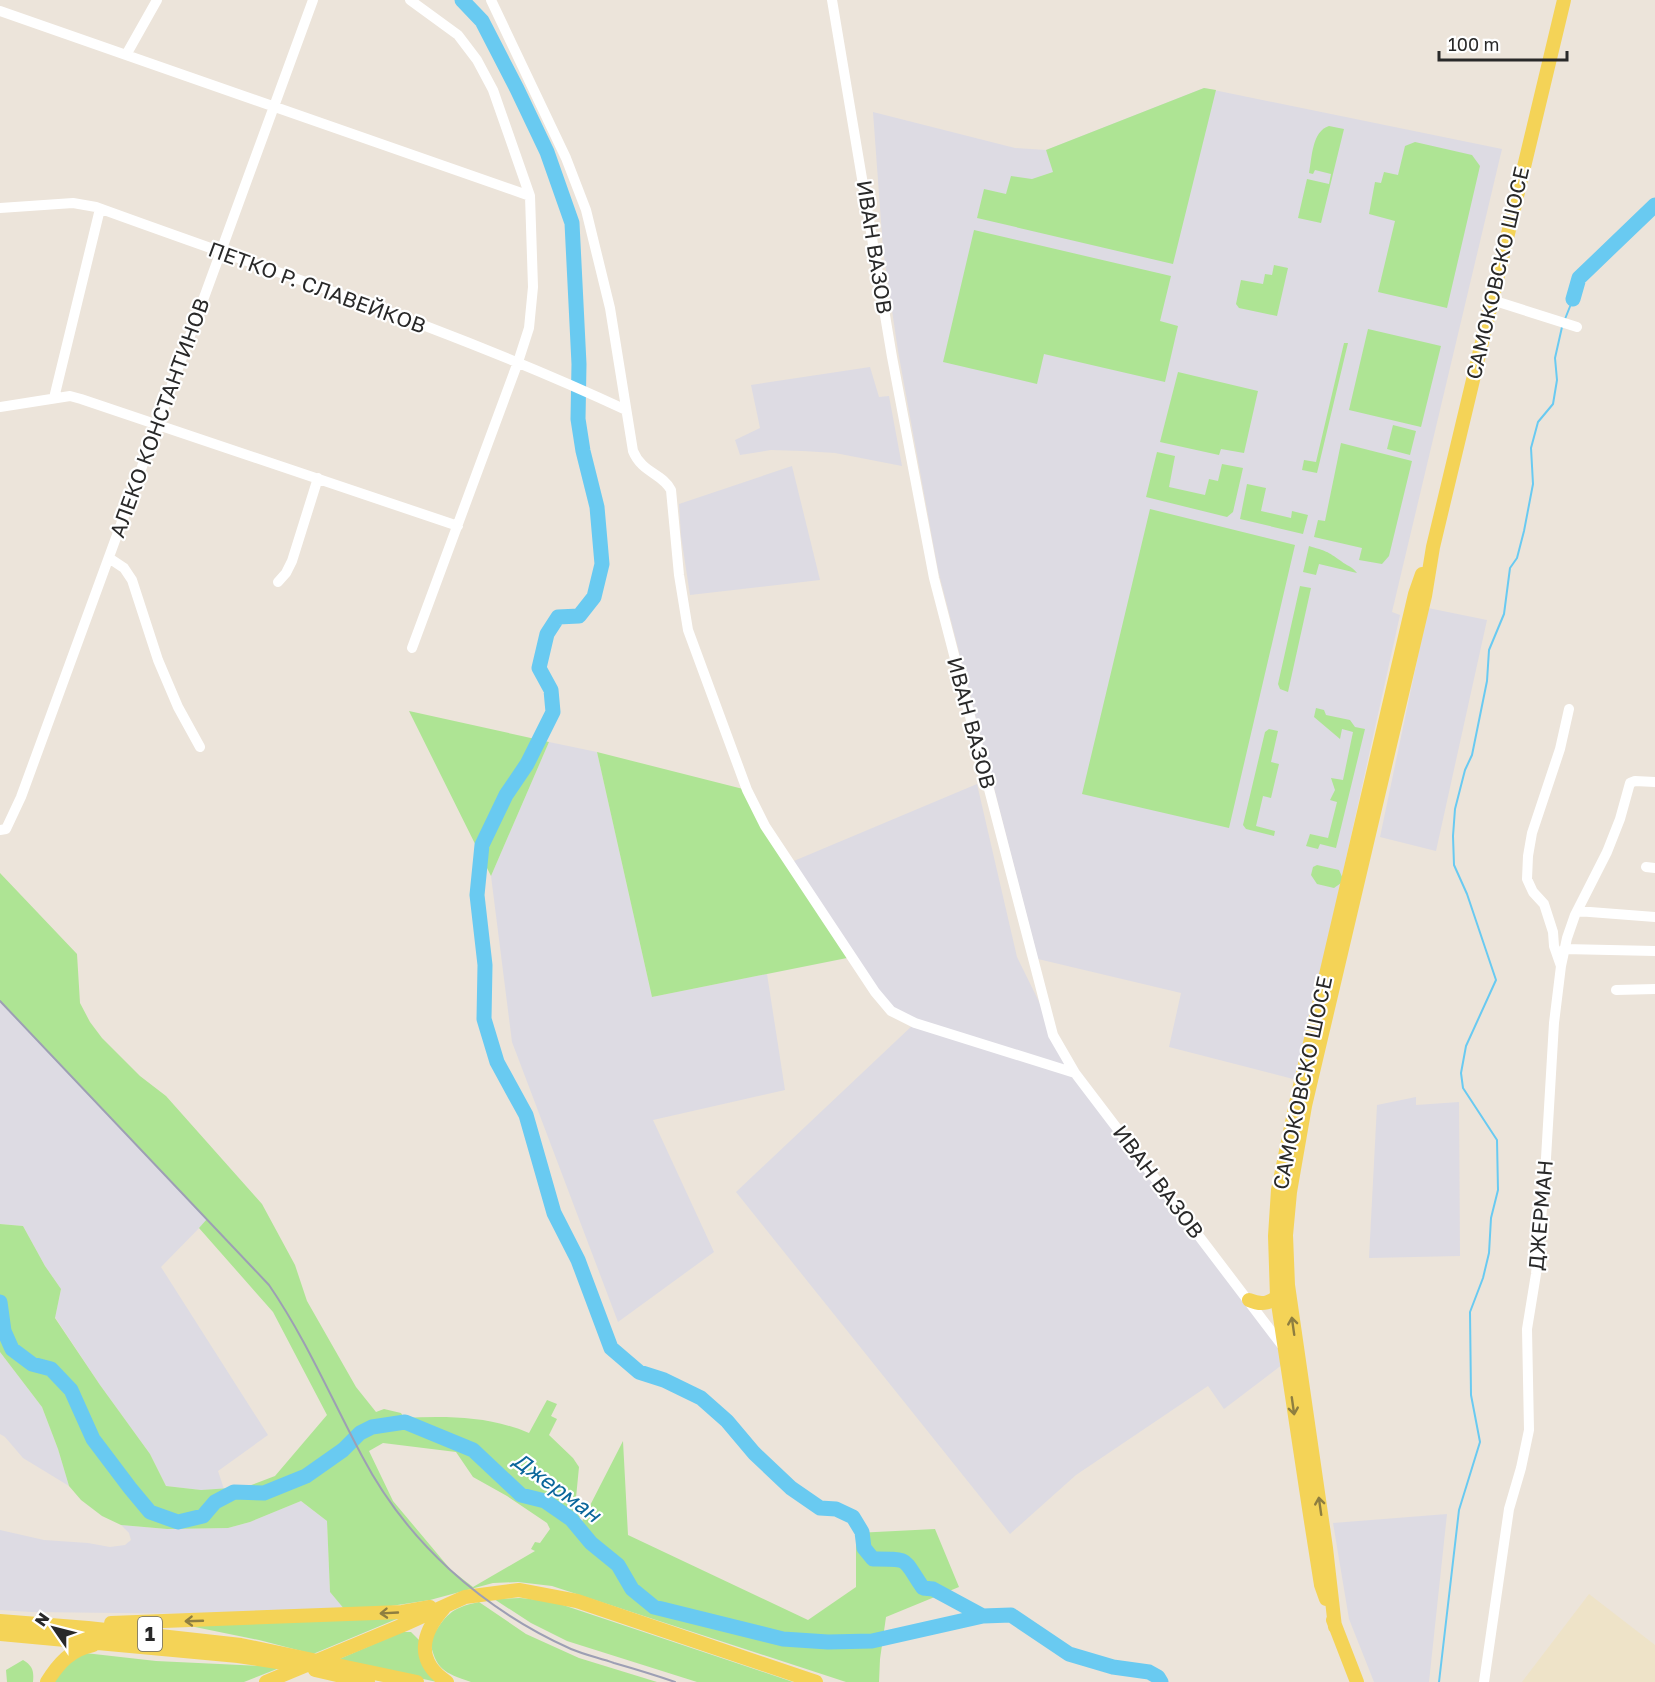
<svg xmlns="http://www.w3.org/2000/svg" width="1655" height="1682" font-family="'Golos Text',sans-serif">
  <rect width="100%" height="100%" fill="#ece4da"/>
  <path fill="#dddbe3" d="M1204 88 1502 149 1392 612 1400 615 1297 1080 1169 1047 1181 993 1038 959 938 570 898 351 883 249 873 112 1015 148 1046 150Z
    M870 367 879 397 889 396 902 466 835 453 803 451 771 450 740 455 735 440 760 428 751 385Z
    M792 466 820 580 690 595 681 536 679 504Z
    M1428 608 1487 620 1436 851 1380 837Z
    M549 742 597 752 652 997 767 974 785 1090 653 1120 714 1252 618 1322 512 1042 491 876Z
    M977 784 1017 957 1047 1018 1053 1035 1249 1300 1287 1361 1224 1409 1208 1386 1076 1475 1010 1534 736 1192 915 1023 891 1011 789 863Z
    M0 1001 208 1219 161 1267 268 1435 218 1471 224 1489 201 1490 166 1486 150 1454 100 1385 55 1317 61 1289 45 1266 23 1226 0 1224Z
    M1416 1097V1105L1459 1102 1460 1256 1369 1258 1377 1105Z
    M0 1352 42 1407 58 1449 69 1486 23 1458 5 1437 0 1434Z
    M301 1501 327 1521 330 1592 345 1610 205 1614 31 1612 0 1610V1530L44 1540 88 1543 110 1547 125 1545 131 1540 129 1533 121 1525 167 1529 228 1528 250 1522Z
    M1447 1514 1429 1682H1374L1349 1619 1333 1523Z"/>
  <path fill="#eee3c8" d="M1589 1594 1655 1645V1682H1522Z"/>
  <path fill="#aee494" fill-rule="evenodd" d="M1204 88 1216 90 1173 264 977 218 984 189 1006 194 1011 176 1032 179 1053 172 1046 150Z
    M1329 126 1344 129 1321 223 1298 218 1307 179 1329 184 1331 174 1315 170 1313 174 1309 173C1312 158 1312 131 1329 126Z
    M1415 142 1472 155 1480 166 1447 308 1378 292 1395 221 1369 214 1375 182 1381 183 1384 172 1398 175 1405 146Z
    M974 230 1171 276 1160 321 1178 326 1165 382 1044 354 1037 384 943 362Z
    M1274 265 1288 268 1277 316 1239 308 1236 304 1241 280 1263 284 1265 274 1272 275Z
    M1368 329 1441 346 1421 427 1349 410Z
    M1344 343H1348L1317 473 1302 470 1304 460 1316 462Z
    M1178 372 1258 391 1244 453 1221 449 1219 455 1160 442Z
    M1393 425 1416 431 1410 455 1387 449Z
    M1341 443 1412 461 1389 556 1382 564 1359 560 1362 548 1314 537 1318 520 1325 521Z
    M1157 452 1175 456 1169 487 1205 495 1209 479 1218 481 1222 464 1243 468 1233 512 1227 517 1146 497Z
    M1247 484 1266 488 1261 511 1291 518 1292 511 1308 515 1303 534 1240 519Z
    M1150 509 1295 545 1229 828 1082 794Z
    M1309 546C1326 551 1327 551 1341 561 1347 566 1352 566 1357 573L1319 564 1316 575 1303 572Z
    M1300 586 1311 588 1288 692 1280 689 1278 684Z
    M1316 708 1324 710 1326 715 1350 720 1355 727 1365 729 1336 848 1320 844 1318 849 1306 846 1310 834 1328 838 1337 802 1330 800 1335 790 1331 778 1343 780 1353 732 1342 729 1340 739 1314 717Z
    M409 711 549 742 491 876Z
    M1269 729 1278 731 1271 762 1279 764 1271 798 1263 796 1256 826 1275 831 1274 836 1246 829 1243 825 1265 732Z
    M597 752 747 790 852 957 652 997Z
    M1317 865 1339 870 1343 879 1341 883 1334 888 1317 884 1311 875 1313 867Z
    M0 873 77 954 80 1003 90 1022 102 1038 140 1076 166 1096 262 1204 295 1265 307 1301 356 1387 376 1412 384 1409 401 1413 404 1418C447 1416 489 1416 529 1433L547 1400 557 1404 551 1416 557 1419 549 1435 573 1458 579 1467 575 1508 580 1509 579 1527 623 1441 628 1535 808 1620 856 1587V1533L935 1529 959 1587 886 1617 880 1659 879 1682H846L552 1586 518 1582 493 1583 430 1600 391 1606 345 1610 330 1592 327 1521 301 1501 250 1522 228 1528 167 1529 121 1525 102 1516 81 1500 69 1486 58 1449 42 1407 0 1352V1224L23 1226 45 1266 61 1289 55 1318 100 1385 150 1454 166 1486 201 1490 246 1487 275 1476 327 1415 273 1312 199 1228 207 1219 0 1001ZM383 1443 456 1452 473 1477 507 1496 547 1523 550 1529 540 1543 535 1542 531 1549 535 1551 473 1587 451 1570 393 1501 369 1451Z
    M520 1598 551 1601 793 1682H697L567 1641 531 1623 494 1599Z
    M479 1602 526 1634 579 1658 657 1682H471C444 1673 435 1669 430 1640 446 1615 450 1608 479 1602Z
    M399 1618 313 1654 259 1640 190 1626Z
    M402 1632H411L419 1640 420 1651 437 1682 337 1660Z
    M85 1653 156 1661 282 1667 244 1682H52L68 1661Z
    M23 1660C33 1666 34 1671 33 1682H7L6 1670Z"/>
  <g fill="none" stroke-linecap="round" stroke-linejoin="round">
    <path stroke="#69caf1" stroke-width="2" d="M1565 319 1573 299
      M1439 1682 1459 1510 1480 1442 1471 1395 1470 1312 1483 1278 1489 1253 1491 1218 1498 1190 1497 1140 1463 1088 1461 1073 1466 1046 1496 980 1467 894 1454 865 1453 836 1455 809 1465 770 1472 755 1487 681 1489 650 1504 614 1510 568 1517 558 1524 531 1533 484 1531 448 1538 422 1553 404 1557 380 1555 358 1562 327"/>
    <path stroke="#69caf1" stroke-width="15" d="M462 0 482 21 517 89 547 152 572 223 579 364 578 419 583 451 597 507 602 564 594 597 579 616 558 617 547 634 539 668 551 690 553 712 527 764 506 795 482 845 477 895 485 965 484 1019 497 1062 526 1115 554 1213 578 1260 611 1348 639 1372 664 1380 701 1398 727 1421 754 1453 791 1488 820 1508 836 1509 853 1517 862 1532 864 1548 873 1559C912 1559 902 1558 923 1588L933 1589 983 1616
      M1573 299 1579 278 1655 205
      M0 1302 4 1331 12 1349 32 1364 51 1369 71 1390 93 1439 130 1488 150 1512 178 1522 203 1516 215 1502 234 1492 264 1493 306 1476 343 1450 360 1433 372 1427 405 1422 473 1450 521 1495 545 1501 571 1519 591 1543 618 1565 632 1589 654 1607 783 1639 828 1642 872 1641 983 1616 1011 1615 1069 1654 1113 1667 1149 1672 1158 1677 1161 1682"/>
    <path stroke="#fff" stroke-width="10" d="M410 0 458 35 477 60 493 90 530 196 533 287 529 328 518 362 412 648
      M491 0 566 158 586 210 610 308 633 451C642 473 662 473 671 490L679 575 688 630 747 790 765 826 875 992 891 1011 915 1023 1075 1073
      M832 0 892 357 934 578 1053 1035 1075 1073 1284 1348
      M0 11 530 196
      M126 55 157 0
      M0 208 73 203 96 207C274 272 455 330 626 410
      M1492 300 1577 327
      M54 398 100 209
      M0 407 70 396 81 399 458 526
      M109 558 124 568 132 580 158 660 178 707 200 747
      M278 582 286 573 292 561 318 478
      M0 830 6 829 21 797 313 0
      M1646 867 1655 868
      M1577 911 1655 917
      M1564 949 1655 951
      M1561 966 1554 946 1553 932 1544 904 1533 892 1527 879 1528 856 1532 833 1560 749 1569 709
      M1616 990 1655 989
      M1484 1682 1509 1509 1521 1468 1529 1430 1527 1329 1536 1274 1545 1175 1554 1023 1561 966 1567 938 1575 915 1607 852 1620 819 1630 783 1635 781 1655 782"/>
    <path stroke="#f4d357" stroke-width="14" d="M1249 1300C1263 1306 1271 1303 1281 1293
      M1326 1599 1321 1585 1310 1515 1277 1297 1275 1236 1278 1190 1296 1103 1415 594 1422 574
      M444 1608C421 1634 415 1661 447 1682
      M1333 1620 1357 1682
      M0 1621 88 1628 241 1645 417 1682
      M111 1623 402 1612 430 1607
      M1335 1627 1326 1548 1288 1285 1286 1235 1290 1192 1305 1106 1425 596 1433 547 1564 0
      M0 1634 238 1656 290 1664
      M315 1670 368 1682
      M47 1682C58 1664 71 1649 93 1645
      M266 1682 403 1625 465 1597 519 1590 577 1601 816 1682"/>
    <path stroke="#9d9fb4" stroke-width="2" d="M0 1001 269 1285C306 1339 331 1398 362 1456 407 1542 482 1609 571 1649 585 1655 600 1658 614 1663 635 1669 655 1675 675 1682"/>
  </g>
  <defs><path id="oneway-shaft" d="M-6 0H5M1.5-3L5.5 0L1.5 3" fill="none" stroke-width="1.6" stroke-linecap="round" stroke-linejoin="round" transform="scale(1.5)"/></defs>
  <g stroke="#8e7e40">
    <use href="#oneway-shaft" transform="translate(1293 1326) rotate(-98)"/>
    <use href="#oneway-shaft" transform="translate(1293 1406) rotate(82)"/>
    <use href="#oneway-shaft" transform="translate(1320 1506) rotate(-98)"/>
    <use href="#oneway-shaft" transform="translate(389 1613) rotate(177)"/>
    <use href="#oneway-shaft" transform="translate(194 1621) rotate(178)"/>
  </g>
  <g text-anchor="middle" stroke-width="4.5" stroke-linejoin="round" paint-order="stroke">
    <rect fill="#fff" stroke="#696969" stroke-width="1.5" x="138" y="1617" width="24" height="34" rx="4.5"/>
    <g font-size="20" font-weight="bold" fill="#292929">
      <text x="150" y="1641">1</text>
    </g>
    <g font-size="21" fill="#292929" stroke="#fff">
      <text transform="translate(874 247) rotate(81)" y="7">ИВАН ВАЗОВ</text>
      <text transform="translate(1498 273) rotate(-77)" y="7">САМОКОВСКО ШОСЕ</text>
      <text transform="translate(317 288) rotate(20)" y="7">ПЕТКО Р. СЛАВЕЙКОВ</text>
      <text transform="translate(160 418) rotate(-70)" y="7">АЛЕКО КОНСТАНТИНОВ</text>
      <text transform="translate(971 723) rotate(75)" y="7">ИВАН ВАЗОВ</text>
      <text transform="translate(1303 1083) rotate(-78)" y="7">САМОКОВСКО ШОСЕ</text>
      <text transform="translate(1158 1182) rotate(53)" y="7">ИВАН ВАЗОВ</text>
      <text transform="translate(1541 1215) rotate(-85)" y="7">ДЖЕРМАН</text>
    </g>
    <g font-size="22" font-style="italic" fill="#0a669b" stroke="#fff">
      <text transform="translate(557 1487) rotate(36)" y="8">Джерман</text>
    </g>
  </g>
  <g transform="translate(54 1628) rotate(305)" stroke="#ffffff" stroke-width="4.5" paint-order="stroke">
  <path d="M0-4.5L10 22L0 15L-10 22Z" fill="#292929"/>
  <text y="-9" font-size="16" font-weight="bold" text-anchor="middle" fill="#292929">N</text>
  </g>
  <path d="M1439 51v9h128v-9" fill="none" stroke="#292929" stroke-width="3"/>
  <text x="1448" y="51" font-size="18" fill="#292929" stroke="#ffffff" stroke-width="4.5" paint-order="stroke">100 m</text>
</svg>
